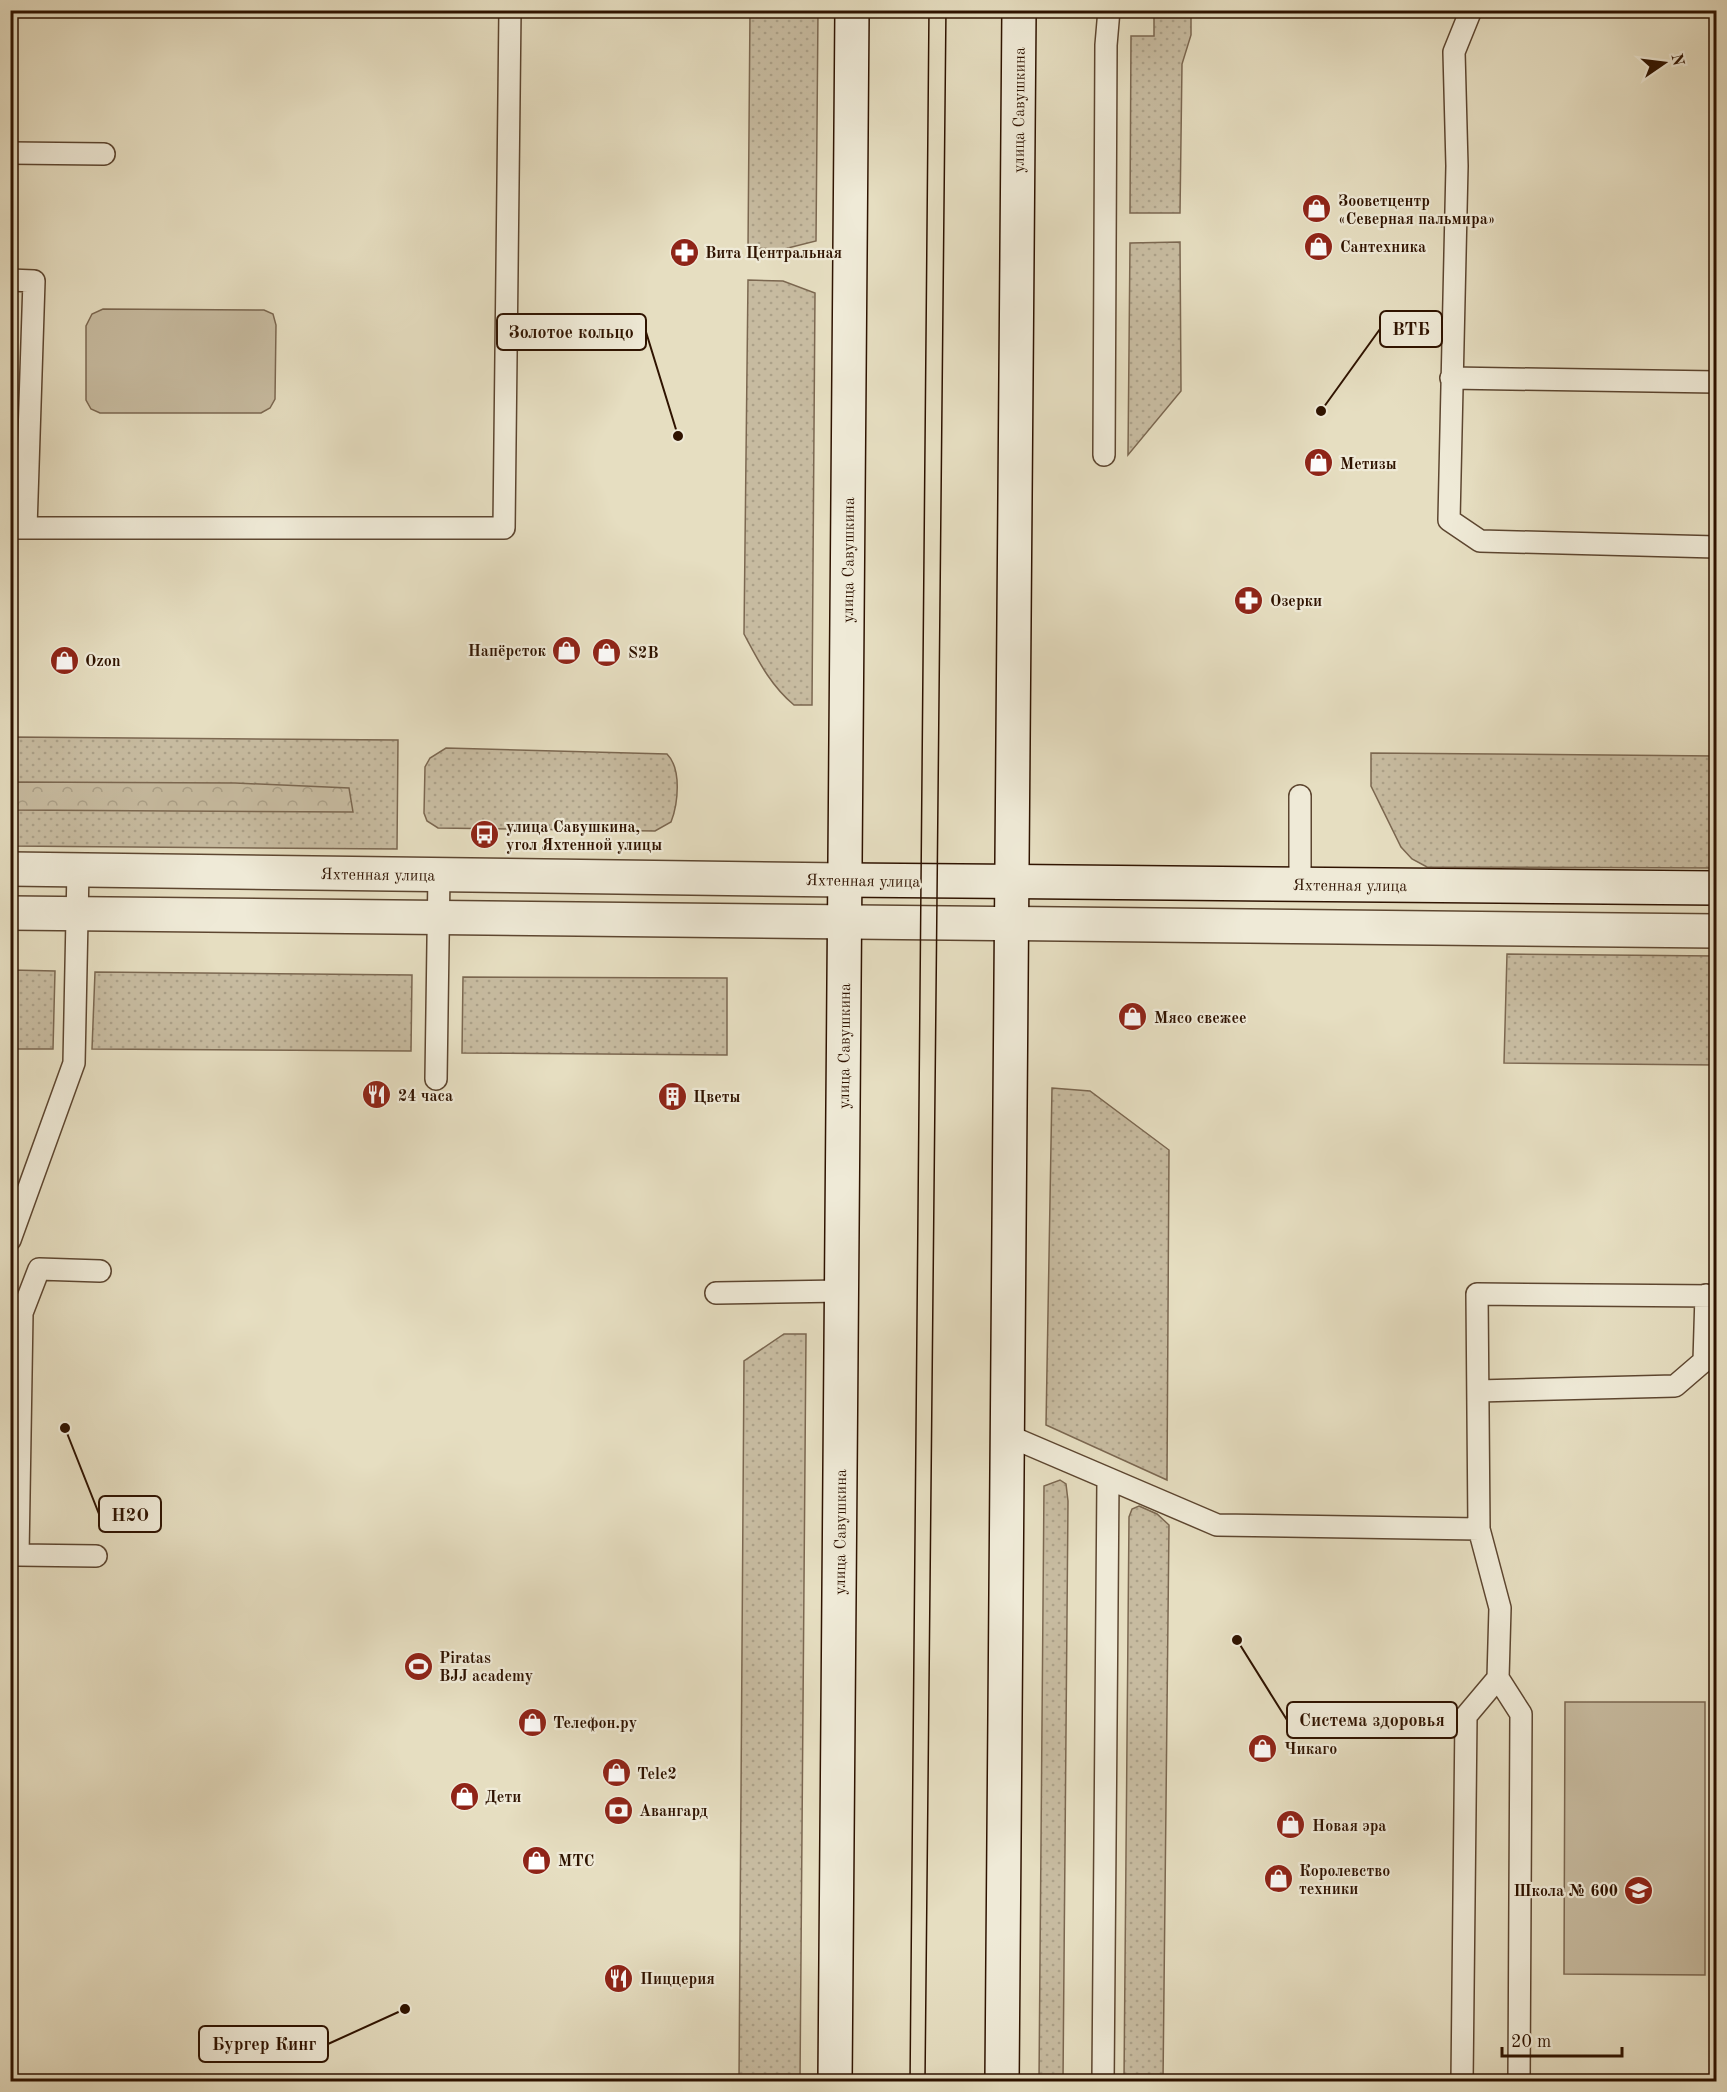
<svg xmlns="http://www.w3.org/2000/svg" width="1727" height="2092" font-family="'Old Standard TT',serif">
  <defs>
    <pattern id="grass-dots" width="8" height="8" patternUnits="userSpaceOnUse" patternTransform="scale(1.5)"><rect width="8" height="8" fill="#c7bba0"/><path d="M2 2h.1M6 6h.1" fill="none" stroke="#aba088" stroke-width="1.8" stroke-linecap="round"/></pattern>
    <pattern id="forest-crowns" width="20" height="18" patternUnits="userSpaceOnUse" patternTransform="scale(1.5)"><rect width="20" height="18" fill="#c7bba0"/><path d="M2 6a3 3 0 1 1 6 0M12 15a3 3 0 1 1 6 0" fill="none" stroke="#aba088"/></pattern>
  </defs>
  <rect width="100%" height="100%" fill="#e6dec1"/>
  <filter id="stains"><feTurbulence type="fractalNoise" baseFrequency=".00333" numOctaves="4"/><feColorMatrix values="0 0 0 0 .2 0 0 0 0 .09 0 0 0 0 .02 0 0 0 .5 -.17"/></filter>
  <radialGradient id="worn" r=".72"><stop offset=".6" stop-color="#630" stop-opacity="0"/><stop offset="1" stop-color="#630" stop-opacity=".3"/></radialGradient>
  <path fill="url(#grass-dots)" stroke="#7b6750" stroke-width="1.5" d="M750 11H818L816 241 784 249 748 248Z
    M1154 11H1191V35L1182 64 1180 213H1130L1131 36H1154Z
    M1180 242 1181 391 1128 455 1130 243Z
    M748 280 783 281 815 293 812 705H794C770 685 758 660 744 634Z
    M11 737 398 740 397 849 11 846Z
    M446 748 667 754C682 769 678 804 671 822L655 831 438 828 427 821 424 813 425 767 430 758Z
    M1371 753 1716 756V868L1427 867 1412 859 1401 847 1371 786Z
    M1507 954 1716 956V1065L1504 1063Z
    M11 970 55 971 53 1049H11Z
    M95 972 412 975 411 1051 92 1049Z
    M463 977 727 978V1055L462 1053Z
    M1052 1088 1090 1091 1169 1150 1167 1480 1046 1425Z
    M784 1334H806L800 2081H739L744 1361Z
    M1060 1480 1066 1484 1068 1501 1063 2081 1039 2082 1044 1486Z
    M1139 1506 1157 1514 1169 1525 1163 2082 1124 2081 1129 1517 1132 1509Z"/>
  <path fill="url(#forest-crowns)" stroke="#7b6750" stroke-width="1.5" d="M11 782 235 783 349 788 353 812 11 810Z"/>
  <path fill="#c7bba0" stroke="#7b6750" stroke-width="1.5" d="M103 309 264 310 273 314 276 325 275 399 270 408 261 413H100L91 409 86 400V326L92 314Z
    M1565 1702H1705V1975L1564 1974Z"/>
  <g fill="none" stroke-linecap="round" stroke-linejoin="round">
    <defs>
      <path id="service" d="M1471 10 1454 52 1457 166 1449 520 1480 541 1716 547
        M10 153 104 154
        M10 280 34 281 26 528
        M1451 378 1716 382
        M1104 455 1106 45 1109 10
        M10 528H504L510 10
        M1300 884V796
        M436 1079 439 874
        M10 1240 74 1063 78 870
        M716 1293 842 1291
        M1478 1391 1675 1386 1704 1361 1706 1295
        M1009 1436 1217 1525 1479 1529
        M96 1556 18 1555 22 1313 39 1269 100 1271
        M1498 1678 1521 1714 1519 2082
        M1103 2082 1108 1480
        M1462 2082 1466 1716 1498 1678 1500 1608 1479 1529 1477 1294 1716 1296"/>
      <g id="tertiary">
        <path id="s1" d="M10 869 844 880"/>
        <path d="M10 913 1716 931"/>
      </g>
      <g id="secondary">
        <path id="s2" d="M844 880 1716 888"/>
        <path id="s3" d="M835 2082 852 10"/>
        <path id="s4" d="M1002 2082 1019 10"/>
      </g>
    </defs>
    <use href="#service" stroke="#5d4630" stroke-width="24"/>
    <use href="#tertiary" stroke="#5d4630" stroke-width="36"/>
    <use href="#secondary" stroke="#2f1300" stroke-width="36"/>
    <use href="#service" stroke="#efead7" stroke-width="21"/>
    <use href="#tertiary" stroke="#efead7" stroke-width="33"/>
    <use href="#secondary" stroke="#efead7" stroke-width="33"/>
    <path stroke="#2f1300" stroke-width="1.5" d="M910 2082 929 10
      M925 2082 946 10"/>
  </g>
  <defs>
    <symbol id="shop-disc" viewBox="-11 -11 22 22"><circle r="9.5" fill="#8f2418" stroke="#efead7"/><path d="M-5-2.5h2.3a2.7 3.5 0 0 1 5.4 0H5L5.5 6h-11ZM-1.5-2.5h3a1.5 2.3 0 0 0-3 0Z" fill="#fff"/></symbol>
    <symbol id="pharmacy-disc" viewBox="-11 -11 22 22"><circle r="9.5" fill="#8f2418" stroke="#efead7"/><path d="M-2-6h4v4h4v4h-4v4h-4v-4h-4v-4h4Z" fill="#fff"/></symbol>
    <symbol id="bus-disc" viewBox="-11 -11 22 22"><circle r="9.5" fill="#8f2418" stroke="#efead7"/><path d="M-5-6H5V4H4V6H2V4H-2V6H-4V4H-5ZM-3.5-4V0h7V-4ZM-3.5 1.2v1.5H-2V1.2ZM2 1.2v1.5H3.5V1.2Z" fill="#fff"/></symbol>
    <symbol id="restaurant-disc" viewBox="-11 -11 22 22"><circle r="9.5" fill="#8f2418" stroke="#efead7"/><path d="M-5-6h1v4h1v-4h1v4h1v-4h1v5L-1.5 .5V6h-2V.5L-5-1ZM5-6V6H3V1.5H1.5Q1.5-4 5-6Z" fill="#fff"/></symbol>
    <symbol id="building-disc" viewBox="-11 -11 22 22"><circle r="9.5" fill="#8f2418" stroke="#efead7"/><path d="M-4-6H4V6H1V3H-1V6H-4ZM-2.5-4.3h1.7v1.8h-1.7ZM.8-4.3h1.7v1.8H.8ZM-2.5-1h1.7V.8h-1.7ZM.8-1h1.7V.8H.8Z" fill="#fff"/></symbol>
    <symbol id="stadium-disc" viewBox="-11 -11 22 22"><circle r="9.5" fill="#8f2418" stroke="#efead7"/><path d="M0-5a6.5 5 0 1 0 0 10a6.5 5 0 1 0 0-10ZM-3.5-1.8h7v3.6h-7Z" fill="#fff"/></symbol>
    <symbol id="bank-disc" viewBox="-11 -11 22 22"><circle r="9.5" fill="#8f2418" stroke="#efead7"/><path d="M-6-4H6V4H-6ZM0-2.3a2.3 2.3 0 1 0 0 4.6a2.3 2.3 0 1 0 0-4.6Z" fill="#fff"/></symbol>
    <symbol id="school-disc" viewBox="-11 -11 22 22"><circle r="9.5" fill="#8f2418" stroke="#efead7"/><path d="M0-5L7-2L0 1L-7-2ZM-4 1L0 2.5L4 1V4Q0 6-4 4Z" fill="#fff"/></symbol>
  </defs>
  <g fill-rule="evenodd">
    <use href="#shop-disc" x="1300" y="192" width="33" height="33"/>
    <use href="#shop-disc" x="1302" y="230" width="33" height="33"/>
    <use href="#pharmacy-disc" x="668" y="236" width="33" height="33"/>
    <use href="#shop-disc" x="1302" y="446" width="33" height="33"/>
    <use href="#pharmacy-disc" x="1232" y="584" width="33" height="33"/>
    <use href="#shop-disc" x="550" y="634" width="33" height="33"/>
    <use href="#shop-disc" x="590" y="636" width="33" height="33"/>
    <use href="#shop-disc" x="48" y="644" width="33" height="33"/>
    <use href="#bus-disc" x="468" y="818" width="33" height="33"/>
    <use href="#shop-disc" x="1116" y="1000" width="33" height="33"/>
    <use href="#restaurant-disc" x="360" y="1078" width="33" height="33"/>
    <use href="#building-disc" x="656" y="1080" width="33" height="33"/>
    <use href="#stadium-disc" x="402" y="1650" width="33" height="33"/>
    <use href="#shop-disc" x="516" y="1706" width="33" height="33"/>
    <use href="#shop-disc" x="1246" y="1732" width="33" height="33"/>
    <use href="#shop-disc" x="600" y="1756" width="33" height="33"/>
    <use href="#shop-disc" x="448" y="1780" width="33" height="33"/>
    <use href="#bank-disc" x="602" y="1794" width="33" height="33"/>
    <use href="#shop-disc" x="1274" y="1808" width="33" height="33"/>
    <use href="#shop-disc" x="520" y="1844" width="33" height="33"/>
    <use href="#shop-disc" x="1262" y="1862" width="33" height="33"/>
    <use href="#school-disc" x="1622" y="1874" width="33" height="33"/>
    <use href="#restaurant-disc" x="602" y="1962" width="33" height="33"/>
  </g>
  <g text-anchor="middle" stroke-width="4.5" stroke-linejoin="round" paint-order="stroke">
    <g font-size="16" fill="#2f1300" stroke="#efead7">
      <text dy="6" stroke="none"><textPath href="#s4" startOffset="1972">улица Савушкина</textPath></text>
      <text dy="6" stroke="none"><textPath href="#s3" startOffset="1522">улица Савушкина</textPath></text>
      <text dy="6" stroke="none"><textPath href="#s1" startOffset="368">Яхтенная улица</textPath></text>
      <text transform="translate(863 880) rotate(1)" y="6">Яхтенная улица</text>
      <text dy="6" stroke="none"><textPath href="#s2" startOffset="506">Яхтенная улица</textPath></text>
      <text dy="6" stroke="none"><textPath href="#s3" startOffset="1036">улица Савушкина</textPath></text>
      <text dy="6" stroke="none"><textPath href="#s3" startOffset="550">улица Савушкина</textPath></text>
    </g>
    <g font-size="16" font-weight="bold" fill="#2f1300" stroke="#efead7" text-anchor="start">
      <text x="1338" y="206">Зооветцентр<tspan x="1338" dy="18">«Северная пальмира»</tspan></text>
      <text x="1340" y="252">Сантехника</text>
      <text x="705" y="258">Вита Центральная</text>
      <text x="1340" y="469">Метизы</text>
      <text x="1270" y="606">Озерки</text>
      <text x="546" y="656" text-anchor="end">Напёрсток</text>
      <text x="628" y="658">S2B</text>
      <text x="85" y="666">Ozon</text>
      <text x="506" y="832">улица Савушкина,<tspan x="506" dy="18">угол Яхтенной улицы</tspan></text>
      <text x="1154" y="1023">Мясо свежее</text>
      <text x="398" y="1101">24 часа</text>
      <text x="693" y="1102">Цветы</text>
      <text x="439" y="1663">Piratas<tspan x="439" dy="18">BJJ academy</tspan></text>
      <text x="553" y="1728">Телефон.ру</text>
      <text x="1284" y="1754">Чикаго</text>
      <text x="637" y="1779">Tele2</text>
      <text x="485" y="1802">Дети</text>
      <text x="639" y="1816">Авангард</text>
      <text x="1312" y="1831">Новая эра</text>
      <text x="558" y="1866">МТС</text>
      <text x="1299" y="1876">Королевство<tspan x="1299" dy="18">техники</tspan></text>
      <text x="1618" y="1896" text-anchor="end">Школа № 600</text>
      <text x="640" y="1984">Пиццерия</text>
    </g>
  </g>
  <path fill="none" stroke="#2f1300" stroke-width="2" d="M1321 411L1380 329M678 436L646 332M65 1428L99 1514M1237 1640L1287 1720M405 2009L328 2044"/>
  <g fill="#2f1300" stroke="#efead7" stroke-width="2">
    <circle cx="1321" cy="411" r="6"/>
    <circle cx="678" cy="436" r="6"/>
    <circle cx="65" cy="1428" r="6"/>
    <circle cx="1237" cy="1640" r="6"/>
    <circle cx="405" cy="2009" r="6"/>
  </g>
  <g fill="#efead7" stroke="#2f1300" stroke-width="2">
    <rect x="1380" y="311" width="62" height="36" rx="6"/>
    <rect x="497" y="314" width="149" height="36" rx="6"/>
    <rect x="99" y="1496" width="62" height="36" rx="6"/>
    <rect x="1287" y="1702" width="170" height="36" rx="6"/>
    <rect x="199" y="2026" width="129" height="36" rx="6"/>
  </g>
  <g font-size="18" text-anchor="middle" font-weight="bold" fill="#2f1300">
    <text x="1411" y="335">ВТБ</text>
    <text x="571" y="338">Золотое кольцо</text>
    <text x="130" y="1521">H2O</text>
    <text x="1372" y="1726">Cистема здоровья</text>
    <text x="264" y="2050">Бургер Кинг</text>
  </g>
  <rect width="1727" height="2092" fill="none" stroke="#e6dec1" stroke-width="36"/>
  <rect x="12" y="12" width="1703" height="2068" fill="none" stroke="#2f1300" stroke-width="3"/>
  <rect x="18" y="18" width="1691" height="2056" fill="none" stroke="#2f1300" stroke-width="1.5"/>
  <g transform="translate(1664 63) rotate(76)" stroke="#efead7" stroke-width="4.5" paint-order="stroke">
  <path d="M0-4.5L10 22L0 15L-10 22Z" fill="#2f1300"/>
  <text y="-9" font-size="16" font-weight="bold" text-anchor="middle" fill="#2f1300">N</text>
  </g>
  <path d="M1502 2047v9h120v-9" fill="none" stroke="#2f1300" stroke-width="3"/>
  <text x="1511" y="2047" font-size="18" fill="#2f1300" stroke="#efead7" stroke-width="4.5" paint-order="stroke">20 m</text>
  <rect width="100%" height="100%" filter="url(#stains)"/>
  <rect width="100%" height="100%" fill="url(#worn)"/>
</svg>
